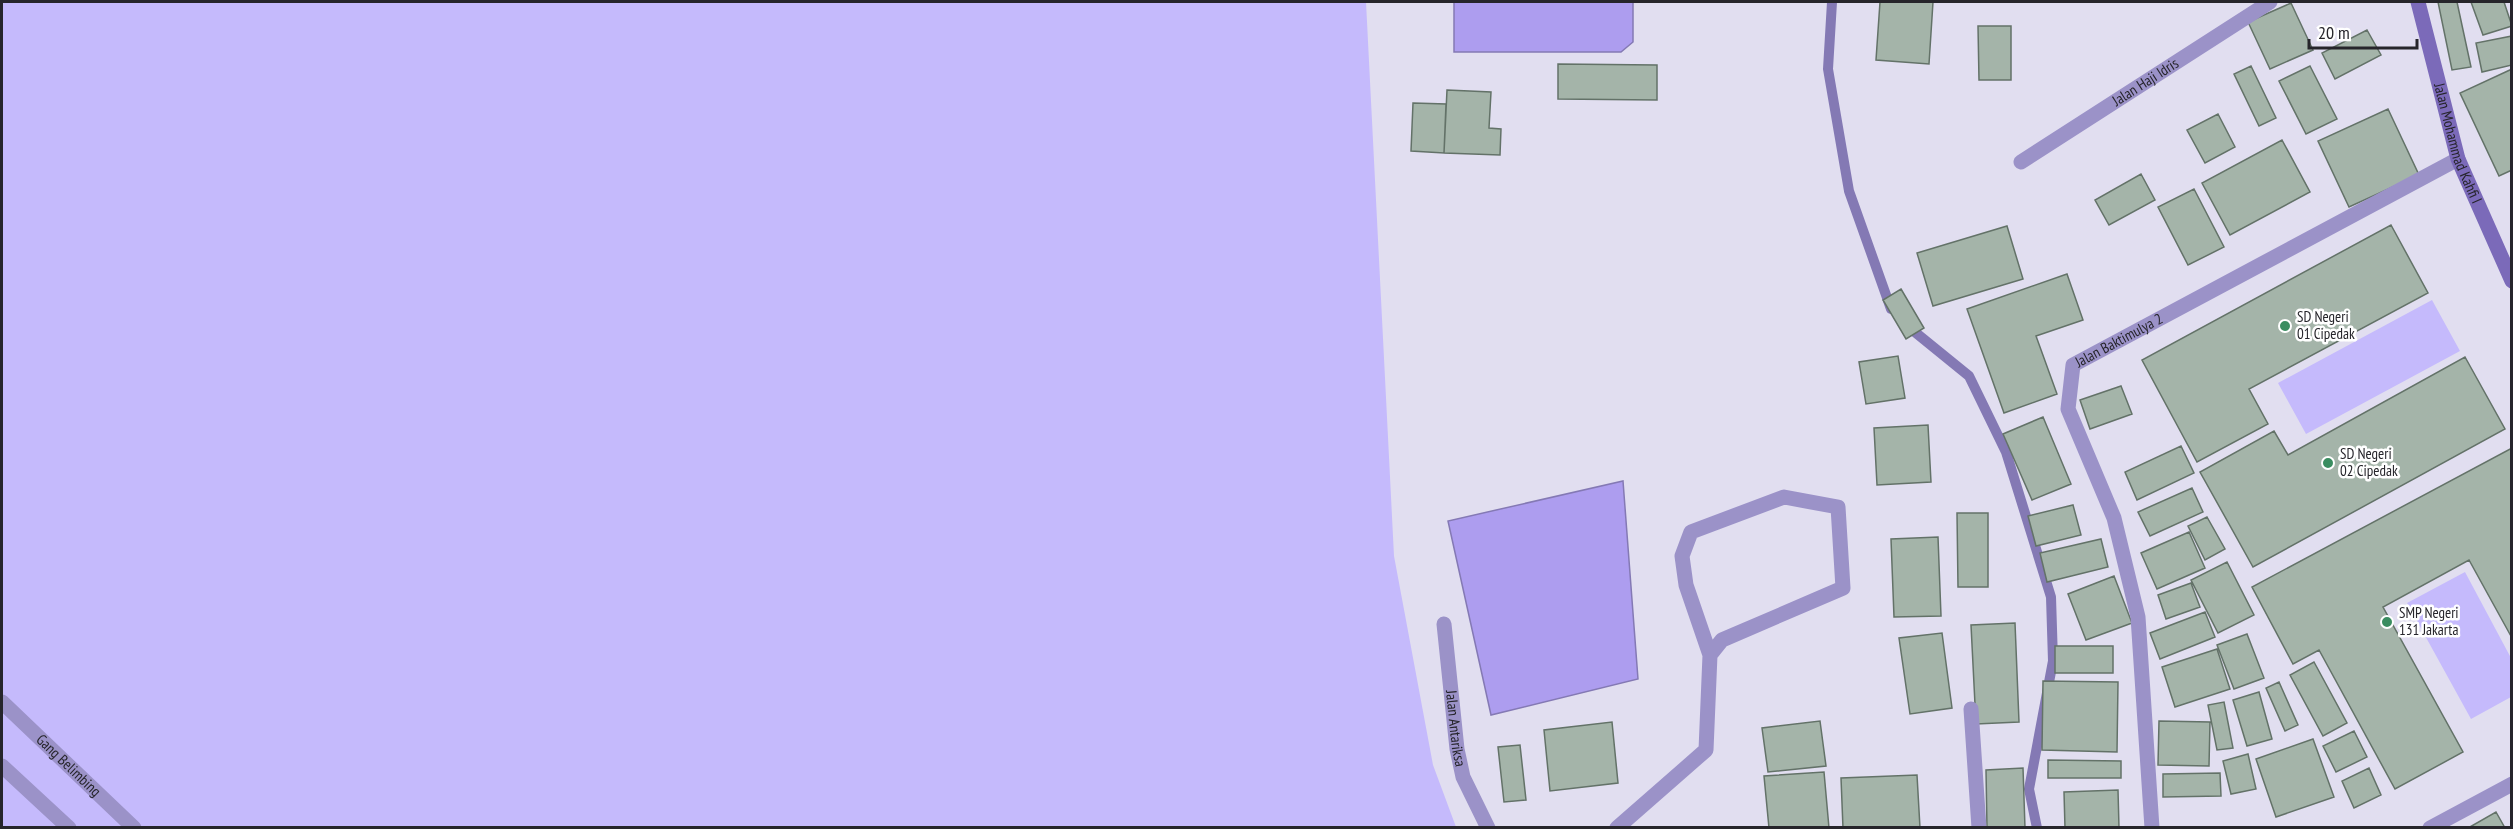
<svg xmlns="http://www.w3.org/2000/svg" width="2513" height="829" font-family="'PT Sans Narrow',sans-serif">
  <rect width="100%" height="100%" fill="#e1def0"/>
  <path fill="#c5bafc" d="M2 2H1366L1394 556 1433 765 1456 827 2 828Z
    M2432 300 2460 351 2306 434 2278 383Z
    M2465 572 2511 658V697L2471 719 2407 603Z"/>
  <path fill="#ad9def" stroke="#8479b4" stroke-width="1.5" d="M1454 2H1633V42L1621 52H1454Z
    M1623 481 1638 679 1491 715 1448 521Z"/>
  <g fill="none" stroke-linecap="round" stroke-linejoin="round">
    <path stroke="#8479b4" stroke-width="10" d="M1832 2 1828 69 1849 191 1891 309
      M1905 324 1969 376 2006 452 2051 597 2053 661 2029 789 2037 828"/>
  </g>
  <path fill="#a4b4a9" stroke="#637268" stroke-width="1.5" d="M1880 2H1933L1929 64 1876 60Z
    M2438 2H2457L2471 67 2452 70Z
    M2471 2H2504L2512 26 2483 35Z
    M2291 3 2313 50 2270 69 2248 22Z
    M1978 26H2011V80H1979Z
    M2367 30 2381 55 2335 79 2322 53Z
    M2512 36V65L2482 72 2476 43Z
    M1558 64 1657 65V100L1558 99Z
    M2251 66 2276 118 2259 126 2234 74Z
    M2310 66 2337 119 2306 134 2279 81Z
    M2512 69V170L2499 176 2460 93Z
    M1447 90 1491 92 1489 128 1501 129 1500 155 1444 153Z
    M1413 103 1446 104 1444 153 1411 151Z
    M2388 109 2419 175 2349 207 2318 141Z
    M2218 114 2235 147 2205 163 2187 130Z
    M2282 140 2310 192 2230 235 2202 183Z
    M2141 174 2155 200 2109 225 2095 200Z
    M2194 189 2224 247 2188 265 2158 207Z
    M2391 225 2428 293 2249 389 2268 424 2197 462 2142 360Z
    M2007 226 2023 279 1933 306 1917 253Z
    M2067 274 2083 320 2036 336 2057 394 2004 413 1967 309Z
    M1901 289 1924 328 1906 339 1883 300Z
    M1898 356 1905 398 1866 404 1859 362Z
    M2465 357 2505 429 2253 567 2200 472 2274 431 2288 455Z
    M2121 386 2132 414 2090 429 2080 400Z
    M2043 417 2071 484 2032 500 2003 434Z
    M1928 425 1931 482 1877 485 1874 428Z
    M2181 446 2194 473 2137 500 2125 472Z
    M2512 448V638L2469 560 2383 607 2463 752 2395 789 2319 650 2293 664 2252 587Z
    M2192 488 2203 512 2150 536 2138 512Z
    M2073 505 2081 535 2036 546 2028 516Z
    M1957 513H1988V587H1958Z
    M2207 517 2225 549 2205 560 2188 526Z
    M2189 532 2205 568 2157 589 2141 553Z
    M1938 537 1941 616 1894 617 1891 539Z
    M2101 539 2108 567 2047 582 2040 553Z
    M2227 562 2254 615 2218 633 2191 580Z
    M2114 576 2132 623 2086 640 2068 594Z
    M2191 583 2200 607 2166 619 2158 595Z
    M2205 612 2215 637 2160 659 2150 633Z
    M2015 623 2019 722 1976 724 1971 625Z
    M1942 633 1952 708 1910 714 1899 638Z
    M2247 634 2264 678 2234 689 2217 645Z
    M2055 646H2113V673H2055Z
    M2217 649 2230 689 2175 707 2162 667Z
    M2314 662 2347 723 2323 736 2290 675Z
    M2043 681 2118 682 2117 752 2042 750Z
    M2279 682 2298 725 2285 731 2266 688Z
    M2259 692 2272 739 2247 746 2233 700Z
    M2224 702 2233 748 2217 750 2208 705Z
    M1820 721 1826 766 1768 772 1762 728Z
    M2159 721 2210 722 2209 766 2158 765Z
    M1612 722 1618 783 1550 791 1544 730Z
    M2354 731 2367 757 2336 772 2323 746Z
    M2313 739 2334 797 2276 817 2256 759Z
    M1520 745 1526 800 1504 802 1498 747Z
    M2248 754 2256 789 2231 794 2223 761Z
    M2048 760 2121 761V778H2048Z
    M2023 768 2025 828H1987L1986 770Z
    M2369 768 2381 795 2354 808 2342 781Z
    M1824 772 1829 828H1769L1764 776Z
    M2220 773 2221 796 2163 797V774Z
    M1917 775 1920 828H1843L1841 778Z
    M2118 790 2119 828H2065L2064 792Z
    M2496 812 2505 828H2468Z"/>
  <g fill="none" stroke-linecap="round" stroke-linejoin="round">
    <path stroke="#9b92c8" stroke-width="15" d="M1617 828 1706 750 1710 655 1686 585 1682 556 1691 532 1784 497 1838 507 1843 588 1722 640 1710 655"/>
    <g stroke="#9b92c8" stroke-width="15">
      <path id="s1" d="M2021 162 2270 2"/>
      <path id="s2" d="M1444 624 1457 749 1463 777 1488 828"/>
      <path id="s3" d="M2 702 134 828"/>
      <path d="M1971 709 1979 828"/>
      <path d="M2 766 69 828"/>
      <path id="s4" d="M2152 828 2138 617 2114 518 2068 409 2073 365 2458 159"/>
    </g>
    <path stroke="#9b92c8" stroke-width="15" d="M2430 828 2512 784"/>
    <path stroke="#7b6ab9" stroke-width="15" id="s5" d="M2418 2 2458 159 2512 281"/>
  </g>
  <g fill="#3a8d60" stroke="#fff" stroke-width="2">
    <circle cx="2285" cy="326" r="6"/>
    <circle cx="2328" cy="463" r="6"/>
    <circle cx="2387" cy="622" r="6"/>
  </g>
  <g text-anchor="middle" stroke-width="5" stroke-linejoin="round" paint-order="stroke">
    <g font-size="15" fill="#26252b" stroke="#fff">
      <text dy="5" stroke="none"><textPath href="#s1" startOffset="148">Jalan Haji Idris</textPath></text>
      <text dy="5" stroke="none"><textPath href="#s5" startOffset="147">Jalan Mohammad Kahfi I</textPath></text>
      <text dy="5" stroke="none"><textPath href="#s4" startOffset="528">Jalan Baktimulya 2</textPath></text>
      <text dy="5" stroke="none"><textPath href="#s2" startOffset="105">Jalan Antariksa</textPath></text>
      <text dy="5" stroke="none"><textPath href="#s3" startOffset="92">Gang Belimbing</textPath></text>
    </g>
    <g font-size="15" fill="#26252b" stroke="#fff" text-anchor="start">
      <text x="2297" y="322">SD Negeri<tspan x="2297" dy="17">01 Cipedak</tspan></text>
      <text x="2340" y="459">SD Negeri<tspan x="2340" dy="17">02 Cipedak</tspan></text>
      <text x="2399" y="618">SMP Negeri<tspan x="2399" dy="17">131 Jakarta</tspan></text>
    </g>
  </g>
  <rect width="2513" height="829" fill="none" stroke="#26252b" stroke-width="6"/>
  <path d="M2309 39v9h108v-9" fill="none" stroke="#26252b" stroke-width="3"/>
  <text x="2318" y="39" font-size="18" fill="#26252b" stroke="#ffffff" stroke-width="4.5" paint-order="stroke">20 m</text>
</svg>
